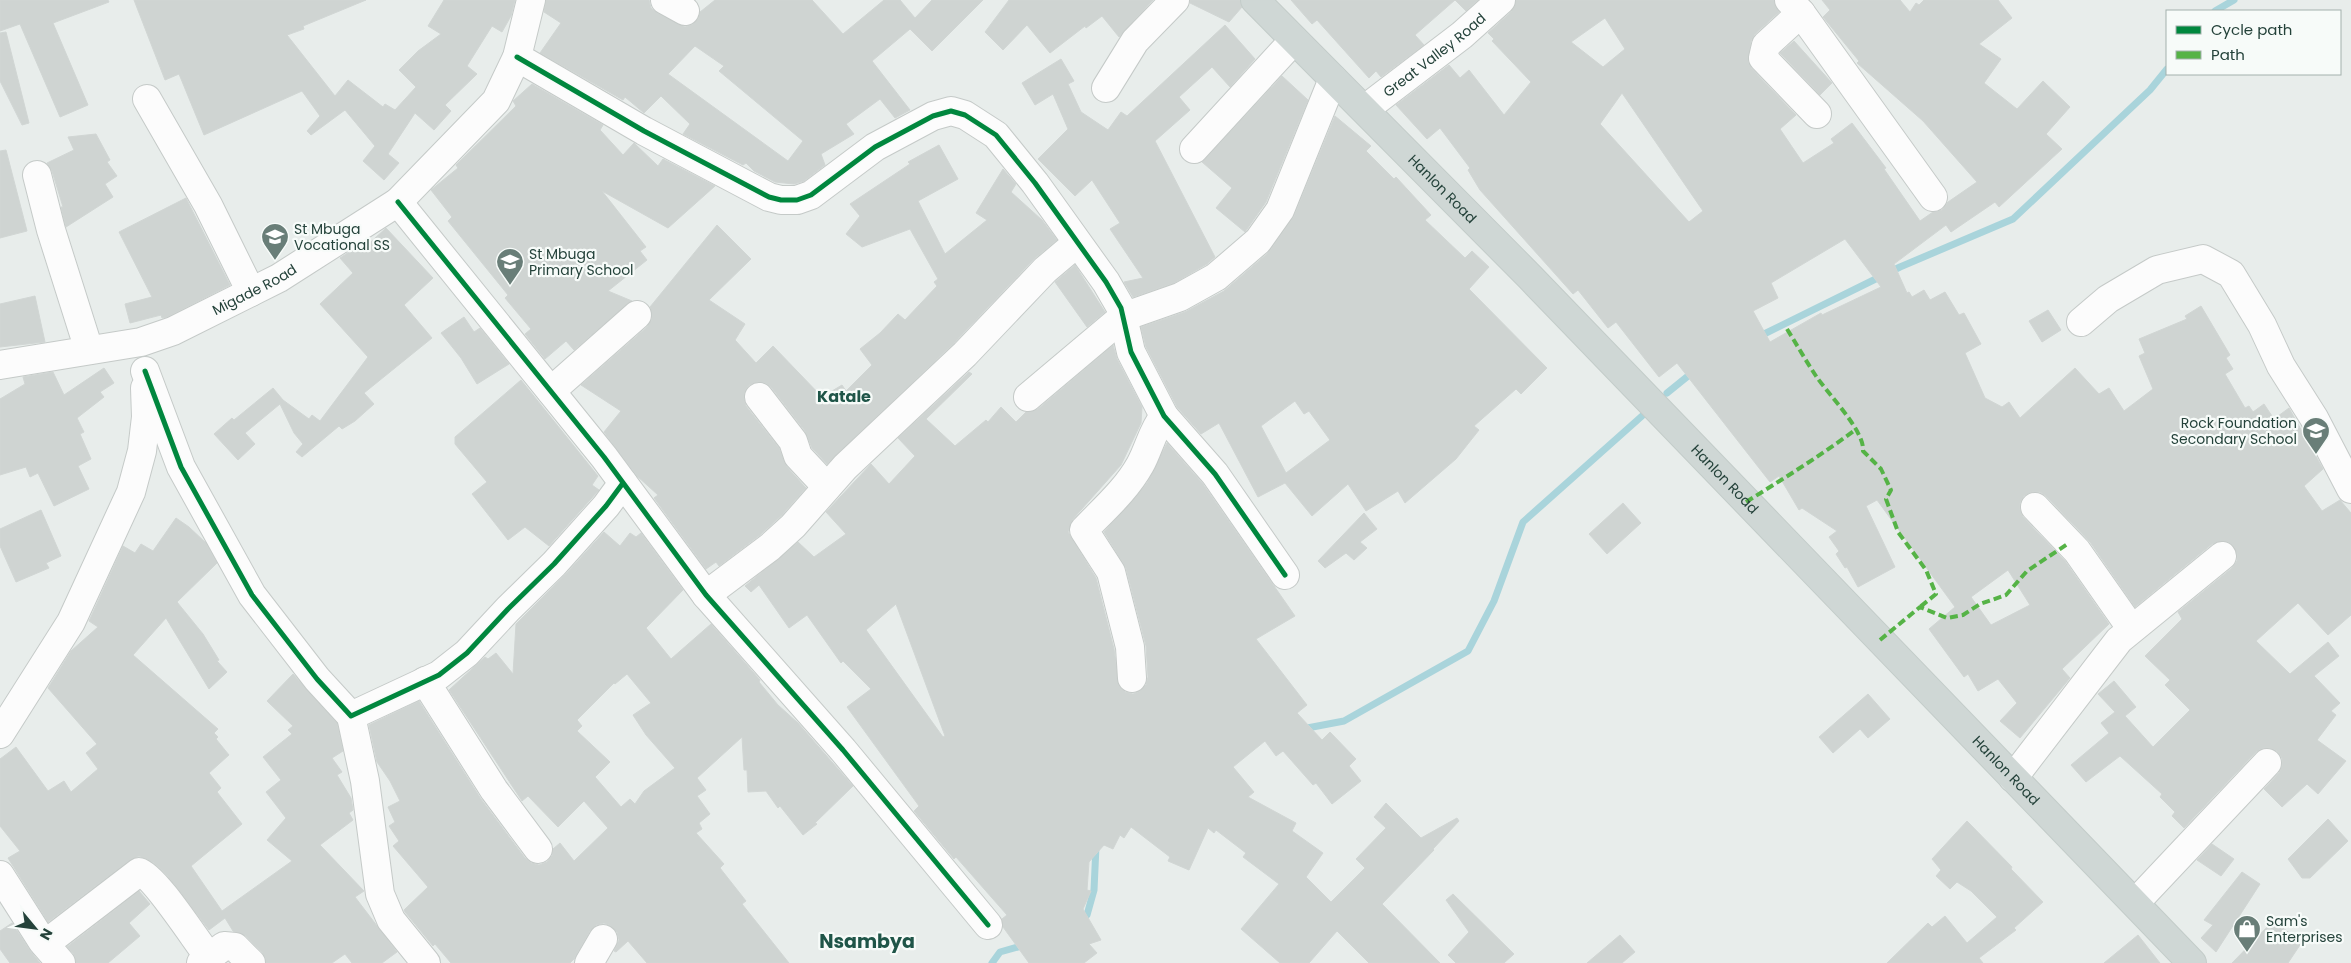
<svg xmlns="http://www.w3.org/2000/svg" width="2351" height="963" font-family="Poppins,sans-serif">
  <rect width="100%" height="100%" fill="#e8edeb"/>
  <g fill="none" stroke-linecap="round" stroke-linejoin="round">
    <path stroke="#a9d4db" stroke-width="7" d="M2215 11 2234 0
      M1758 337 1900 267 2013 219 2150 90 2167 69
      M1667 393 1693 372
      M1302 729 1344 721 1468 651 1494 601 1523 522 1642 416
      M1080 920 1087 915 1094 890 1096 846
      M992 963 1000 952 1025 945"/>
  </g>
  <path fill="#cfd4d2" stroke="#d1d6d4" fill-rule="evenodd" d="M0 0H108L109 2 53 23 88 105 60 117 20 24 0 31Z
    M134 0H366L303 26 304 29 287 35 335 96 348 80 383 107 385 104 395 110 416 87 399 70 418 51 441 34 428 26 444 0H515L511 16 502 32 492 26 467 66 477 74 445 105 451 111 434 130 415 113 388 154 399 163 384 180 363 161 375 146 345 110 311 135 307 131 320 116 302 91 204 135 179 74 165 80Z
    M546 0H649L651 8 657 13 685 27 693 24 698 19 700 12 715 0H812L843 34 884 0H900L915 18 932 0H983L932 51 910 29 872 61 910 110 895 118 880 99 846 124 854 134 821 154 825 165 804 181 794 184 775 182 754 171 746 163 743 165 683 134 690 124 661 96 644 113 625 97 623 100 540 53 561 23 544 12ZM695 46 724 66 719 71 803 141 788 161 668 74Z
    M1009 0H1153L1119 37 1102 16 1086 28 1085 26 1050 53 1027 25 1003 50 985 32Z
    M1190 0H1240L1242 7 1229 22 1190 3Z
    M1291 0H1478L1466 11 1455 0 1415 35 1424 45 1381 77 1376 71 1369 78 1317 20 1312 24Z
    M1516 0H1774L1779 12 1755 34 1751 41 1748 62 1752 69 1796 115 1780 129 1803 163 1834 143 1831 139 1852 123 1886 168 1884 169 1920 221 1933 212 1942 210 1948 202 1977 182 1923 121 1857 63 1859 61 1823 17 1830 10 1822 0H1900L1910 12 1916 3 1919 5 1924 0H1998L2012 18 1979 44 2001 59 1984 83 2017 109 2043 81 2070 107 2046 134 2062 149 1999 207 1995 202 1951 232 1946 225 1894 264 1907 293 1909 292 1912 297 1924 290 1930 300 1945 292 1959 315 1964 313 1981 344 1965 353 1985 398 2002 407 2009 402 2020 418 2075 368 2099 394 2109 388 2124 411 2153 389 2139 356 2145 353 2139 339 2187 319 2185 316 2201 306 2230 355 2226 358 2233 369 2225 374 2245 408 2249 406 2253 412 2264 404 2274 419 2289 408 2323 469 2304 486 2322 511 2340 500 2351 513V615L2328 635 2298 603 2256 641 2290 674 2328 642 2339 656 2314 676 2340 703 2331 711 2336 715 2317 740 2346 761 2318 794 2307 784 2282 807 2264 789 2279 773 2282 766V758L2277 751 2270 748H2263L2256 752 2184 828 2172 816 2175 812 2160 797 2162 794 2120 756 2086 782 2071 765 2109 733 2101 723 2115 712 2098 694 2114 681 2136 707 2125 716 2153 747 2190 710 2165 685 2170 680 2145 656 2182 619 2178 612 2232 568 2237 561V553L2234 547 2228 542 2220 541 2212 544 2135 607 2090 542 2046 496 2040 492H2032L2024 496 2020 503V510L2023 517 2065 561 2109 624 2062 669 2070 678 2020 738 2000 721 2017 703 1998 679 1978 691 1968 674 1964 677 1929 629 1955 607 1877 500 1866 506 1895 567 1858 587 1847 567 1845 568 1836 554 1839 551 1829 537 1837 531 1802 508 1799 510 1779 476 1770 482 1677 363 1659 377 1616 322 1608 328 1578 290 1573 294 1480 190 1468 170 1470 168 1440 128 1427 139 1396 105 1449 65 1460 78 1469 70 1504 115 1531 82 1492 41 1494 39 1488 33 1511 12ZM1605 18 1625 49 1603 67 1571 42ZM1622 93 1703 211 1689 222 1600 124ZM1845 239 1881 287 1822 315 1821 313 1770 342 1753 311 1778 298 1771 283ZM2008 570 2030 605 1991 625 1971 597Z
    M1225 25 1255 59 1230 87 1212 67 1179 97 1190 110 1155 141 1215 257 1207 264 1174 283 1133 297 1124 282 1143 278 1110 229 1120 223 1092 180 1075 196 1038 159 1068 129 1053 94 1035 105 1022 83 1061 59 1074 81 1068 84 1081 112 1108 130 1121 112 1127 116Z
    M6 32 29 123 22 125 0 81V33Z
    M1794 41 1832 83 1820 95 1780 53Z
    M1282 76 1308 100 1266 202 1245 232 1216 208 1232 188 1202 162Z
    M532 84 603 125 600 130 623 155 634 143 658 166 663 159 715 186 668 228 602 191 646 247 640 251 647 260 608 291 632 301 574 350 566 341 545 359 525 334 531 329 505 298 508 295 448 221 452 217 431 190 458 168 456 165 516 106 513 101Z
    M1335 116 1371 146 1366 151 1394 179 1396 177 1431 215 1425 220 1465 258 1472 251 1489 267 1469 289 1547 368 1521 394 1516 389 1474 426 1479 430 1456 459 1405 503 1398 491 1366 511 1348 484 1312 516 1285 483 1258 497 1219 423 1201 434 1177 407 1146 347 1141 327 1185 312 1224 291 1268 253 1294 216ZM1295 401 1304 414 1309 411 1330 440 1286 473 1261 426Z
    M96 134 110 160 107 162 117 176 105 184 113 197 66 227 61 207H63L52 171 47 163 74 150 68 137Z
    M939 145 958 179 918 201 945 254 987 220 976 213 1003 169 1016 184 1011 192 1042 220 1057 240 1034 259 954 343 827 464 812 448 805 431 771 387 765 383 757 382 749 385 745 391 744 399 746 406 779 448 787 467 806 488 782 515 760 535 719 566 716 562 706 569 654 498 658 495 637 476 604 432 621 411 581 385 647 327 652 319 650 307 717 225 751 259 709 300 745 324 735 340 756 363 773 346 822 397 842 385 846 391 872 365 860 349 880 333 898 314 905 320 937 286 934 282 938 279 910 229 862 247 846 234 860 216 850 204 910 164 908 162Z
    M6 150 27 231 0 238V151Z
    M186 198 230 285 167 317 162 318 161 315 130 323 125 304 152 297 119 232Z
    M386 228 433 278 404 305 432 338 364 393 374 404 355 421 342 429 339 426 302 457 296 452 303 444 294 433 280 404 245 433 255 444 238 460 214 434 232 418 234 420 273 388 283 400 309 419 312 415 320 421 368 357 320 304 353 273 340 258 358 246 362 250Z
    M1075 265 1105 312 1087 327 1055 282Z
    M35 296 45 342 0 347V304Z
    M2048 310 2061 330 2042 342 2029 321Z
    M464 317 474 332 480 328 509 364 477 384 461 358 441 333Z
    M1113 345 1117 359 1142 407 1141 423 1121 465 1073 519 1068 532 1096 578 1114 649 1119 686 1125 692 1133 694 1140 691 1146 685 1148 677 1146 646 1126 568 1104 532 1147 483 1167 443 1203 484 1295 616 1256 639 1307 705 1297 713 1322 740 1330 732 1356 759 1349 766 1361 781 1332 804 1316 783 1313 785 1283 751 1276 756 1265 741 1233 767 1254 792 1248 797 1296 823 1292 831 1323 853 1306 877 1331 902 1365 868 1356 859 1386 828 1374 817 1386 803 1421 838 1457 818 1459 821 1433 849 1434 850 1382 904 1440 963H1369L1337 931 1309 963H1280L1241 929 1279 884 1243 857 1246 853 1216 830 1214 833 1208 828 1189 870 1168 861 1170 857 1131 827 1124 838 1120 835 1113 849 1104 845 1089 862 1087 890 1091 891 1083 909 1101 940 1089 944 1097 953 1084 963H1029L1003 927 1002 919 1007 915 956 857 954 859 914 811 919 806 847 707 871 689 843 661 841 663 807 615 789 628 759 585 751 592 745 586 798 542 814 557 846 534 826 512 871 464 889 484 915 456 898 438 969 372 972 374 926 419 955 446 986 420 988 422 1001 407 1016 422 1026 412 1038 409ZM896 604 945 736 943 737 866 630Z
    M104 368 114 383 100 392 104 397 77 418 84 432 80 434 91 459 78 466 89 489 54 506 38 473 30 477 26 467 0 475V399L25 384 23 377 53 372 64 395Z
    M521 380 598 476 592 485 599 490 549 546 525 527 508 540 472 494 487 482 455 444V437Z
    M1623 503 1641 523 1607 554 1589 534Z
    M41 510 61 556 46 563 49 568 16 582 0 546V529Z
    M1364 513 1377 529 1360 542 1367 548 1354 560 1346 553 1325 568 1318 561Z
    M176 518 189 527 206 543 217 563 177 602 203 634 219 660 217 661 227 672 209 689 166 618 133 655 218 729 214 733 218 737 216 739 229 755 209 773 221 788 217 792 242 824 191 866 222 911 292 861 267 840 286 818 266 792 281 780 263 757 292 734 288 730 293 726 267 701 293 674 337 723 343 751 332 758 342 772 337 775 351 798 353 810 349 813 353 820 320 845 364 891 355 897 397 952 382 963H352L345 954 332 963H266L262 952 246 936 233 931 225 918 209 930 166 874 154 863 139 856 130 860 48 922 8 858 20 851 0 826V759L16 747 48 791 64 781 71 792 98 769 86 753 97 744 48 688 71 651 98 627 89 621 123 546 135 553 141 544 153 551Z
    M604 532 620 546 630 533 636 537 641 533 683 590 646 628 671 659 711 624 760 680 759 682 778 705 798 723 853 786 815 823 817 824 803 835 780 806 778 808 766 791 748 792 747 770H744L742 737 697 778 706 790 697 796 710 814 699 823 702 829 696 833 724 864 720 868 746 901 742 904 789 963H647L628 941 616 952 614 951 619 940 617 932 611 926 604 923 596 925 590 931 574 959 570 963H451L435 944 433 946 405 912 404 910 428 887 393 846 399 841 389 826 395 822 388 807 400 801 390 781 377 762 369 725 419 701 481 799 525 858 531 863 539 865 547 862 552 856 553 849 560 843 574 861 608 828 584 801 558 827 528 796 522 801 449 690 485 657 488 659 496 653 513 674 516 624 565 575ZM627 674 651 703 633 715 646 735 675 768 644 791 635 804 630 799 621 807 595 777 610 762 577 731 582 726 577 720 614 683 615 684Z
    M1868 694 1890 719 1868 738 1860 729 1833 753 1819 737Z
    M2328 819 2348 841 2310 878H2302L2288 859Z
    M1967 821 2012 867 2011 869 2043 902 2014 928 2016 930 1979 958 1983 963H1887L1928 923 1932 927 1945 916 1967 943 1997 917 1971 891 1957 882 1950 889 1936 876 1941 870 1932 859Z
    M2212 844 2234 859 2221 876 2197 860Z
    M2242 872 2260 884 2216 952 2201 938 2213 925 2204 920Z
    M139 891 150 904 129 923 140 936 108 963H76L73 953 67 947Z
    M1453 894 1514 954 1504 963H1456L1448 955 1469 932 1446 900Z
    M2273 921 2302 942 2288 963H2232Z
    M12 923 29 949 40 963H10L0 949V931Z
    M1620 935 1635 952 1622 963H1587Z
    M2138 935 2160 963H2104Z"/>
  <g fill="none" stroke-linecap="round" stroke-linejoin="round">
    <defs>
      <g id="minor">
        <path d="M665 0 685 11"/>
        <path d="M1789 0 1801 13 1933 197"/>
        <path d="M1801 13 1766 45 1763 58 1817 114"/>
        <path d="M517 57 644 131 769 197 781 200H797L811 195 875 147 933 116 951 111 965 115 996 135 1035 183 1106 282 1121 308 1131 352 1164 416 1215 474 1285 575"/>
        <path d="M1106 88 1135 41 1175 0"/>
        <path d="M147 99 208 205 251 292"/>
        <path id="s1" d="M1365 109 1462 35 1501 0"/>
        <path d="M1194 149 1294 40"/>
        <path d="M37 175 51 230 89 350"/>
        <path d="M398 202 604 457 706 595 843 750 988 925"/>
        <path d="M2081 322 2108 299 2157 270 2203 259 2231 274 2262 325 2281 366 2314 418 2351 489"/>
        <path id="s2" d="M0 365 141 342 173 331 279 278 398 202 496 101 517 57 531 0"/>
        <path d="M145 371 181 467 252 595 317 679 351 716 439 675 467 653 508 609 554 564 606 506 623 483"/>
        <path d="M551 391 637 315"/>
        <path d="M759 397 793 441 798 456 827 487"/>
        <path d="M1028 397 1123 317 1180 297 1216 277 1258 241 1280 210 1333 79"/>
        <path d="M2035 507 2077 551 2131 628"/>
        <path d="M706 595 770 547 793 526 845 467 965 354 1045 270 1077 243"/>
        <path d="M1132 678 1130 647 1111 572 1084 530C1104 509 1126 490 1140 465 1149 449 1152 431 1164 416"/>
        <path d="M425 681 494 790 538 849"/>
        <path d="M351 716 365 781 380 894 391 920 426 963"/>
        <path d="M0 734 71 622 131 492 142 451 146 417 145 388"/>
        <path d="M2013 778 2119 640 2222 556"/>
        <path d="M0 875 42 941 61 963"/>
        <path d="M2135 903 2267 763"/>
        <path d="M45 944 139 872C155 876 196 941 209 957"/>
        <path d="M201 963 224 946 235 947 251 963"/>
        <path d="M589 963 603 939"/>
      </g>
      <g id="major">
        <path id="s3" d="M1255 0 1530 277 2192 963"/>
      </g>
    </defs>
    <use href="#minor" stroke="#c5cac8" stroke-width="30"/>
    <use href="#major" stroke="#c3ccc9" stroke-width="30"/>
    <use href="#minor" stroke="#fcfcfc" stroke-width="28"/>
    <use href="#major" stroke="#cfd7d5" stroke-width="28"/>
    <path stroke="#55b346" stroke-width="4" stroke-dasharray="8 4" stroke-linecap="butt" d="M1787 329C1797 345 1806 361 1816 376 1828 394 1865 431 1863 451L1881 469 1891 490 1886 499 1898 532 1926 570 1936 594 1920 607
      M1746 502C1783 479 1820 456 1855 430
      M1880 640 1920 607 1947 618 1963 615 1980 604 2006 595 2027 571 2069 543"/>
    <defs>
      <path id="cycleway" d="M517 57 644 131 769 197 781 200H797L811 195 875 147 933 116 951 111 965 115 996 135 1035 183 1106 282 1121 308 1131 352 1164 416 1215 474 1285 575
        M398 202 604 457 706 595 843 750 988 925
        M145 371 181 467 252 595 317 679 351 716 439 675 467 653 508 609 554 564 606 506 623 483"/>
    </defs>
    <use href="#cycleway" stroke="#f7fbf9" stroke-width="8"/>
    <use href="#cycleway" stroke="#00873e" stroke-width="5"/>
  </g>
  <defs>
    <symbol id="school-pin" viewBox="-11 -11 22 30"><path d="M0 17L-7.5 6A9.5 9.5 0 1 1 7.5 6Z" fill="#697e78" stroke="#f7fbf9"/><path d="M0-5L7-2L0 1L-7-2ZM-4 1L0 2.5L4 1V4Q0 6-4 4Z" fill="#fff"/></symbol>
    <symbol id="shop-pin" viewBox="-11 -11 22 30"><path d="M0 17L-7.5 6A9.5 9.5 0 1 1 7.5 6Z" fill="#697e78" stroke="#f7fbf9"/><path d="M-5-2.5h2.3a2.7 3.5 0 0 1 5.4 0H5L5.5 6h-11ZM-1.5-2.5h3a1.5 2.3 0 0 0-3 0Z" fill="#fff"/></symbol>
  </defs>
  <g fill-rule="evenodd">
    <use href="#school-pin" x="259" y="221" width="32" height="43"/>
    <use href="#school-pin" x="494" y="246" width="32" height="43"/>
    <use href="#school-pin" x="2300" y="415" width="32" height="43"/>
    <use href="#shop-pin" x="2231" y="913" width="32" height="43"/>
  </g>
  <g text-anchor="middle" stroke-width="4.5" stroke-linejoin="round" paint-order="stroke">
    <g font-size="14" fill="#24423a" stroke="#f7fbf9">
      <text dy="5" stroke="none"><textPath href="#s1" startOffset="88">Great Valley Road</textPath></text>
      <text dy="5" stroke="none"><textPath href="#s3" startOffset="266">Hanlon Road</textPath></text>
      <text dy="5" stroke="none"><textPath href="#s2" startOffset="268">Migade Road</textPath></text>
      <text dy="5" stroke="none"><textPath href="#s3" startOffset="671">Hanlon Road</textPath></text>
      <text dy="5" stroke="none"><textPath href="#s3" startOffset="1076">Hanlon Road</textPath></text>
    </g>
    <g font-size="14" fill="#24423a" stroke="#f7fbf9" text-anchor="start">
      <text x="294" y="234">St Mbuga<tspan x="294" dy="16">Vocational SS</tspan></text>
      <text x="529" y="259">St Mbuga<tspan x="529" dy="16">Primary School</tspan></text>
      <text x="2297" y="428" text-anchor="end">Rock Foundation<tspan x="2297" dy="16">Secondary School</tspan></text>
      <text x="2266" y="926">Sam's<tspan x="2266" dy="16">Enterprises</tspan></text>
    </g>
    <g font-size="16" font-weight="bold" fill="#1f5548" stroke="#f7fbf9">
      <text x="844" y="402">Katale</text>
    </g>
    <g font-size="19" font-weight="bold" fill="#1f5548" stroke="#f7fbf9">
      <text x="867" y="948">Nsambya</text>
    </g>
  </g>
  <rect x="2166" y="10" width="175" height="65" fill="#f7fbf9" stroke="#a3b1ad"/>
  <rect x="2176" y="26" width="25" height="8" fill="#00873e" stroke="#a3b1ad"/>
  <text x="2211" y="35" font-size="15" fill="#24423a">Cycle path</text>
  <rect x="2176" y="51" width="25" height="8" fill="#55b346" stroke="#a3b1ad"/>
  <text x="2211" y="60" font-size="15" fill="#24423a">Path</text>
  <g transform="translate(35 928) rotate(119)" stroke="#f7fbf9" stroke-width="4" paint-order="stroke">
  <path d="M0-4L9 19L0 12L-9 19Z" fill="#24423a"/>
  <text y="-8" font-size="14" font-weight="bold" text-anchor="middle" fill="#24423a">N</text>
  </g>
</svg>
